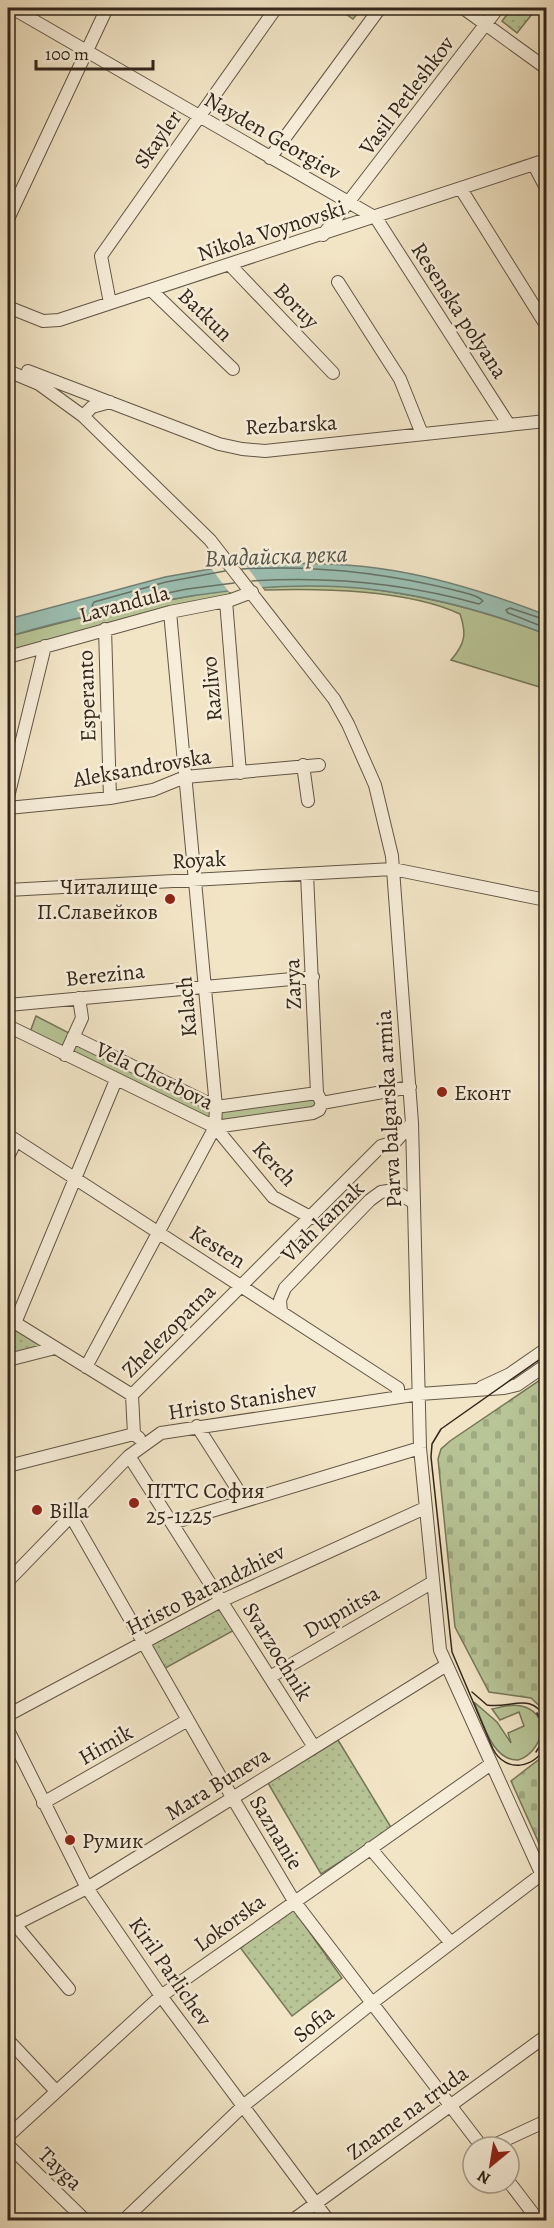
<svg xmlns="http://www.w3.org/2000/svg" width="554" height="2228" font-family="Alegreya,serif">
  <defs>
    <pattern id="cemetery-stones" width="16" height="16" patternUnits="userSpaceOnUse" patternTransform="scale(1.5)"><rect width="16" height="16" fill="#b8c597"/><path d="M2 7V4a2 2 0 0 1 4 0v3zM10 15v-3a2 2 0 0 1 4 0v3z" fill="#9fa982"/></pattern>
    <pattern id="park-dots" width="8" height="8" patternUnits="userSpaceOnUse" patternTransform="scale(1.5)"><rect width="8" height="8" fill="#b8c597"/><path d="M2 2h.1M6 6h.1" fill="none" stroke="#9fa982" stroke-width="1.8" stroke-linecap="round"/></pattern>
  </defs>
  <rect width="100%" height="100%" fill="#f2e5c6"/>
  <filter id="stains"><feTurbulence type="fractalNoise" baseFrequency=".00333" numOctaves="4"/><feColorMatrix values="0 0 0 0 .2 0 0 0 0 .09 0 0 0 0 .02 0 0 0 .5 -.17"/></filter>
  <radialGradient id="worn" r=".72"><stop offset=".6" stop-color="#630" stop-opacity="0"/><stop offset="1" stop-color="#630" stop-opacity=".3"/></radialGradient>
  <path fill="#b8c597" stroke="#757659" stroke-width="1.5" d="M337 8H362L353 19Z
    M330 584C410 592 471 606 546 634V689L451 660C465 644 467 634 460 614 409 590 321 588 265 590L262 587Z
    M227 589 231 594 8 657V637L14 635 91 615Z
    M36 1016 71 1034 64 1049 30 1032Z
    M73 1037 216 1107 317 1093 319 1110 215 1127 65 1055Z
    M474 1702 497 1722 511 1743 508 1733 524 1726 519 1712 500 1720 492 1709C502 1707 514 1703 525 1707 553 1717 541 1753 518 1760 492 1761 483 1722 474 1702Z"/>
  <path fill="url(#cemetery-stones)" stroke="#757659" stroke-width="1.5" d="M546 1376V1712L531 1698 489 1692 455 1627 438 1459 441 1449 450 1441Z
    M546 1754V1859L511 1781Z"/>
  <path fill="url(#park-dots)" stroke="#757659" stroke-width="1.5" d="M512 8H537L517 33 502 21Z
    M8 1319 55 1348 8 1360Z
    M221 1601 238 1628 160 1671 144 1642Z
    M338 1740 392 1829 321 1874 268 1783Z
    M291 1906 342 1978 292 2016 236 1942Z"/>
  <path fill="#9bbfb2" stroke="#718276" stroke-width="1.5" d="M244 563C294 563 347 562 396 571 448 580 497 596 546 615V634C397 577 287 574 131 607 90 615 47 624 8 637V619L165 577Z"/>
  <path fill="#f2e5c6" d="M242 560 264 590 229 592 208 564Z"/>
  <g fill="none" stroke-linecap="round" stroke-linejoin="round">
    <path stroke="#667266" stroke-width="1.5" d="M242 569C312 565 386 573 454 590 463 593 477 594 483 601L479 604C404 583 329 576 252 581
      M225 571 166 582 94 602 92 606 96 608 187 589 234 583
      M546 620 510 608 506 610 508 613 546 628"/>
    <defs>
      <path id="minor" d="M12 8 376 218 509 425
        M463 8 546 68
        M270 158 380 8
        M534 165 546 188
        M461 189 546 325
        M8 219 107 8
        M323 235 498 8
        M230 265 333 373
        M338 282 400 379 422 434
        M151 290 233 369
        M110 303 101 256 276 8
        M8 307 43 321 59 320 546 160
        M8 371 39 384 83 416 210 540 334 699 348 724 375 785 392 856 412 1123 420 1448 440 1650 546 1884
        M28 371 219 444 242 449 265 451 546 421
        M83 416 92 407 110 402
        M226 601 240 773
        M105 629 110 798
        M8 657 170 612 231 600 252 592
        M303 765 308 801
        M8 797 45 646
        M8 808 110 798 153 790 185 777 319 765
        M307 874 317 1093
        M8 890 393 869 546 900
        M8 1005 313 977
        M8 1026 215 1127 313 1113 319 1110 322 1103
        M73 1037 216 1107 317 1093 322 1103
        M65 1055 82 1018 79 998
        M322 1103 410 1087
        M215 1127 273 1197 312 1218
        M8 1135 398 1388V1397
        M8 1157 16 1140
        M281 1312 280 1300 285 1288 370 1200 381 1192 394 1190 414 1203
        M9 1319 132 1395
        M15 1323 116 1080
        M8 1360 55 1348
        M86 1367 215 1127 216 1107 170 612
        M482 1387 510 1374 546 1349
        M197 1426 245 1501
        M134 1434 132 1395 381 1146 395 1142 412 1123
        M129 1456 314 1747
        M8 1466 134 1434 139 1438
        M71 1516 232 1797 294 1901 482 2147
        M172 1523 420 1448
        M8 1581 129 1456 161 1433 420 1394 504 1388 517 1385 546 1365
        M270 1677 433 1582
        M8 1715 221 1601 425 1508
        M8 1730 87 1888 161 1996 328 2220
        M43 1803 188 1720
        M370 1848 451 1943
        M8 1916 69 1989
        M8 1928 87 1888 152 1848 445 1666
        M8 2040 56 2091
        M8 2136 161 1996 491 1764
        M8 2145 85 2220
        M490 2147 546 2121
        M509 2182 538 2220
        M124 2220 243 2106 372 2003 542 1874
        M293 2220 546 2036"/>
    </defs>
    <use href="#minor" stroke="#625646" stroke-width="14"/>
    <use href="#minor" stroke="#f7eeda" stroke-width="12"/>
    <path stroke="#32261b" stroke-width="1.5" d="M546 1355 441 1429 432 1444 431 1457 452 1652 493 1749C506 1774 535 1768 546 1746
      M472 1692 487 1705C511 1709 531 1691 546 1719
      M536 1752C545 1739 545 1726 537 1713"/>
  </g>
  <g fill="#8f2418" stroke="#f7eeda" stroke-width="2">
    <circle cx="170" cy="899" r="6"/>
    <circle cx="442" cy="1092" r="6"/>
    <circle cx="134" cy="1503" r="6"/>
    <circle cx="37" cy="1510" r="6"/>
    <circle cx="70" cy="1840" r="6"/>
  </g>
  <g text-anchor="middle" stroke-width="5" stroke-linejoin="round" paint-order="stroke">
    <g font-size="22" fill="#32261b" stroke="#f7eeda">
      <text transform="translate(406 95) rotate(-53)" y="8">Vasil Petleshkov</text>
      <text transform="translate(273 135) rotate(30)" y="8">Nayden Georgiev</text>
      <text transform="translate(157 139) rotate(-55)" y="8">Skayler</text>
      <text transform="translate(271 230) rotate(-18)" y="8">Nikola Voynovski</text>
      <text transform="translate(297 305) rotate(46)" y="8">Boruy</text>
      <text transform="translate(460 310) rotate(57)" y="8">Resenska polyana</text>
      <text transform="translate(206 314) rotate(44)" y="8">Batkun</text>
      <text transform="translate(291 424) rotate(-3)" y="8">Rezbarska</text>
      <text transform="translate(124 603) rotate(-15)" y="8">Lavandula</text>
      <text transform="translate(211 689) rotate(-95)" y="8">Razlivo</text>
      <text transform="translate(86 696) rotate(-92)" y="8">Esperanto</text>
      <text transform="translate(142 767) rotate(-10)" y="8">Aleksandrovska</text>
      <text transform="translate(199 859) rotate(-3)" y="8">Royak</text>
      <text transform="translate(105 974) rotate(-6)" y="8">Berezina</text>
      <text transform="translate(292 984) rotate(-92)" y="8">Zarya</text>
      <text transform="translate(186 1007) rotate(-95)" y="8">Kalach</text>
      <text transform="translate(155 1075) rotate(26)" y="8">Vela Chorbova</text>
      <text transform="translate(388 1109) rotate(-93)" y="8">Parva balgarska armia</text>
      <text transform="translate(275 1163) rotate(47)" y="8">Kerch</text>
      <text transform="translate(322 1221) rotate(-44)" y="8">Vlah kamak</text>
      <text transform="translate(218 1246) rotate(32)" y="8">Kesten</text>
      <text transform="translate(168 1330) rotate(-45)" y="8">Zhelezopatna</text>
      <text transform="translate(242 1400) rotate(-9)" y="8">Hristo Stanishev</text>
      <text transform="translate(205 1589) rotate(-27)" y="8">Hristo Batandzhiev</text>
      <text transform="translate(341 1611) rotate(-30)" y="8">Dupnitsa</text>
      <text transform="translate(278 1651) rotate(58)" y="8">Svarzochnik</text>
      <text transform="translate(105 1744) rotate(-30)" y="8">Himik</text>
      <text transform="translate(217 1783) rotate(-32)" y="8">Mara Buneva</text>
      <text transform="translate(277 1832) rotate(59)" y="8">Saznanie</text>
      <text transform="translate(229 1922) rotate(-36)" y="8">Lokorska</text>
      <text transform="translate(171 1971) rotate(55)" y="8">Kiril Parlichev</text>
      <text transform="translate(313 2023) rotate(-39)" y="8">Sofia</text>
      <text transform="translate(407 2112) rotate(-36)" y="8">Zname na truda</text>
      <text transform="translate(61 2168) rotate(44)" y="8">Tayga</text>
    </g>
    <g font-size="22" fill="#32261b" stroke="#f7eeda" text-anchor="start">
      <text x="158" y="894" text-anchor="end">Читалище<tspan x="158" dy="25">П.Славейков</tspan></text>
      <text x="454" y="1100">Еконт</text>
      <text x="146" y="1498">ПТТС София<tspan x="146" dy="25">25-1225</tspan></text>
      <text x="49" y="1518">Billa</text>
      <text x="82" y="1848">Румик</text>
    </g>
    <g font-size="24" font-style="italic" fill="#525448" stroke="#f7eeda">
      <text transform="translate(276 556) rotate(-2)" y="8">Владайска река</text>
    </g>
  </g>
  <rect width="554" height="2228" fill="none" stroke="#f2e5c6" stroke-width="30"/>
  <rect x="9" y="9" width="536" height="2210" fill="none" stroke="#32261b" stroke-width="3"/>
  <rect x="15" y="15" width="524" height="2198" fill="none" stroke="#32261b" stroke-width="1.5"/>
  <g transform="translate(491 2165) rotate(210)"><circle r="28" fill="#f7eeda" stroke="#a89e8e" stroke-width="1.5"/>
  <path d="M0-4.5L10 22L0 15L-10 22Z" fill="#8f2418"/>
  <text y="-9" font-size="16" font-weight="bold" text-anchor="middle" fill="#32261b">N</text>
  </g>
  <path d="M36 60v9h117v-9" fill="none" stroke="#32261b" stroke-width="3"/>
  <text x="45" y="60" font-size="18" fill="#32261b" stroke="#f7eeda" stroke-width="4.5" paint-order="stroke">100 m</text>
  <rect width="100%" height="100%" filter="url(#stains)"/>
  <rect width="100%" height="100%" fill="url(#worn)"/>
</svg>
